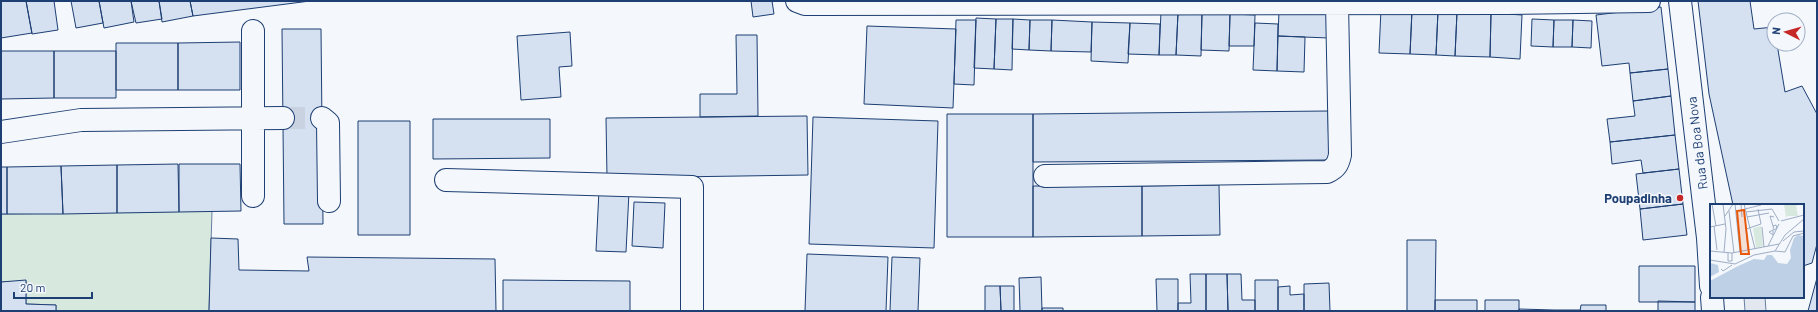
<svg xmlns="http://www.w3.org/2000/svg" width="1818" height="312" font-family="Barlow,sans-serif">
  <rect width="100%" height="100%" fill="#f4f7fb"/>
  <path fill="#d7e8df" stroke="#687fa3" d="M212 211 209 311H56V305L26 304V281L1 282V214Z"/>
  <path fill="#e3e8f0" stroke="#687fa3" d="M1744 297H1765L1766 311H1745Z"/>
  <path fill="#d5e0f0" stroke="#1d3f73" d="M1 1H26L32 33 1 38Z
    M26 1H54L58 30 32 34Z
    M71 1H99L103 23 76 28Z
    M99 1H131L134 22 104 28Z
    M131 1H159L162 19 136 23Z
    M159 1H190L193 16 162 22Z
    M190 1H310L193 16Z
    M751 1H772L774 14 753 17Z
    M1698 1H1750L1754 29 1774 27V44H1777L1785 92 1802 86 1817 114V244L1812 263 1803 266V205H1733L1709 94Z
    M1661 7 1668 69 1630 73 1629 63 1602 66 1596 15Z
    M1381 9 1412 10 1410 54 1379 53Z
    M1412 10 1438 11 1436 55 1410 54Z
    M1279 11 1330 12 1329 38 1278 36Z
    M1438 11 1457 12 1455 56 1436 55Z
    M1161 12 1178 13 1176 55H1159Z
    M1457 12 1491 13 1490 57 1455 56Z
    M1178 13H1202L1201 56 1176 55Z
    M1202 13 1230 14 1229 51 1201 50Z
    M1491 13 1522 15 1520 59 1490 57Z
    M1230 14 1255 15 1254 46H1229Z
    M976 18 996 19 994 69 974 68Z
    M996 19H1013L1012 70 994 69Z
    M1013 19 1030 20 1029 50 1012 49Z
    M1532 19 1554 20 1553 47 1531 46Z
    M956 20H976L974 85 954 84Z
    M1030 20H1052L1051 51 1029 50Z
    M1052 20 1092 22 1091 52 1051 51Z
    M1554 20H1573L1572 47H1553Z
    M1573 20 1592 21 1591 48 1572 47Z
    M1092 22 1130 23 1128 63 1091 61Z
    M1130 23 1160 24 1159 55 1128 54Z
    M1255 23 1278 24 1277 71 1253 70Z
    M867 26 956 29 953 108 864 104Z
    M282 29H321L323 224H284Z
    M570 32 572 66 559 67 561 97 521 100 517 36Z
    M736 35H757L758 116 700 117V94H737Z
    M1278 36 1305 37 1304 72 1277 71Z
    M240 42V90H178V43Z
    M116 43H178V90H116Z
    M1 51H54V98L1 99Z
    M54 51H116V98H54Z
    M1668 69 1671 96 1633 101 1630 73Z
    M1671 96 1675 135 1610 142 1607 119 1635 116 1633 101Z
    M1328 111 1329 160 1033 162V114Z
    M947 114H1033V237H947Z
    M807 116 808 175 607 178 606 118Z
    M813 117 938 121 934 248 809 244Z
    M433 119H550V158L433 159Z
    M358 121H410V235H358Z
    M1675 135 1679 169 1643 173 1641 160 1612 164 1610 142Z
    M178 164 179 212 117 213V165Z
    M179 164H240L241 211 179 212Z
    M117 165V213L63 214 61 166Z
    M61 166 63 214H7V167Z
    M1 167H7V214H1Z
    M1679 169 1683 204 1640 209 1636 174Z
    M1219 185 1220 235 1142 236V186Z
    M1033 186H1142V236L1033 237Z
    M599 190 629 192 626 252 596 251Z
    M634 202 665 203 663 248 632 246Z
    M1683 204 1687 235 1643 240 1640 209Z
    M211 238 238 239 239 270 309 271 307 257 495 259 496 311H209Z
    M1407 240H1436L1435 311H1407Z
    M807 254 888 257 886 311H805Z
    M892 257 920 258 918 311H890Z
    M1639 266H1695V302H1639Z
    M1190 274H1206V311H1178V303H1191Z
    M1206 274H1227L1228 311H1206Z
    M1227 274H1241L1242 300H1255V311H1228Z
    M1041 277 1042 311H1020L1019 278Z
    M1817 278V311H1808Z
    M1156 279H1178V311H1157Z
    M26 280V304L56 305V311H1V282Z
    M503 280 630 281V311H503Z
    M1255 280H1278V311H1255Z
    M1329 283 1330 311H1304V284Z
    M985 286H1000L1001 311H979H985Z
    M1000 286H1014V311H1001Z
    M1290 286V295L1304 294V311H1278V287Z
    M1435 300H1477V311H1435Z
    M1485 300H1519V311H1485Z
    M1658 301 1695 302V311H1658Z
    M1581 305H1606V311H1580Z
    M1042 308H1063V311H1042Z
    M1519 309 1554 310V311H1519Z
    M1554 310H1580V311H1554Z"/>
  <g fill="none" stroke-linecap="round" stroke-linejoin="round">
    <path stroke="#c9d2e0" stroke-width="22" stroke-dasharray="22 11" stroke-linecap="butt" d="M283 118H322"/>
    <defs>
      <path id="minor" d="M797 1 805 4 1507 3 1649 1
        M1680 1 1708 238 1711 286
        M322 118 328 123 329 201
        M1 132 81 120 283 118
        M1045 176 1327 172C1336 168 1338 164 1340 155L1337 3
        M446 180 692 187V311
        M253 196V31
        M1712 297 1713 311"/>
    </defs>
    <use href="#minor" stroke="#1d3f73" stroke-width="24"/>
    <use href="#minor" stroke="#f4f7fb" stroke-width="22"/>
  </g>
  <circle fill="#c62828" stroke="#f4f7fb" stroke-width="1.5" cx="1680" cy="198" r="4"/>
  <g text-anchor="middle" stroke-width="3" stroke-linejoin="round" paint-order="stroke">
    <g font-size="13" fill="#1d3f73" stroke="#f4f7fb">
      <text transform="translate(1697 143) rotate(-97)" y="5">Rua da Boa Nova</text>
    </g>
    <g font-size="13" font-weight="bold" fill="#1d3f73" stroke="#f4f7fb" text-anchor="end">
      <text x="1672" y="203">Poupadinha</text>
    </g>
  </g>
  <g transform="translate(1710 204)">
    <rect width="94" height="94" fill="#f4f7fb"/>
    <path d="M74 0H90L86 2 88 12H77L76 14ZM51 22 53 42 46 44 43 24Z" fill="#d7e8df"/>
    <path d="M88 31 94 32V94H0V77L26 63 44 55 54 56 57 51H62L68 59 77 60 81 54 80 46 84 34ZM0 59 8 61 9 68 0 73Z" fill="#bed0e5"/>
    <path fill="none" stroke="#9eadc5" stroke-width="1" d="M2 0 6 22M13 0 16 25 14 48M25 0 30 48M31 0 32 13M34 0 45 45M35 5 51 1M19 7 24 49M36 8 62 5 69 17M15 12 23 0M37 13 59 9M71 17 94 11M4 22 7 46M63 22 66 21 67 24 64 26 63 22 60 12 64 13M0 23 15 20M52 23 54 43M63 26V31L59 28ZM73 37 84 28 94 27M58 42 69 20M38 46 36 25 51 20 48 5M0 47 22 49 69 40M65 47 75 48 83 32 94 29M18 49V57H22V49M0 56 25 60 44 51 65 47 75 31 94 15M11 65 13 67 22 61"/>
    <path fill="#e8590c" fill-opacity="0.15" stroke="#e8590c" stroke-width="2" d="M34 6 39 50H31L27 7Z"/>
    <rect width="94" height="94" fill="none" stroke="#1d3f73" stroke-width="2"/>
  </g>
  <rect width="1818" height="312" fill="none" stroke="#1d3f73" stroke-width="4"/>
  <g transform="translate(1786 32) rotate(276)"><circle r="19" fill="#f4f7fb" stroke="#9eadc5"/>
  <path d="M0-3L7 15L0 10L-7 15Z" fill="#c62828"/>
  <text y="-6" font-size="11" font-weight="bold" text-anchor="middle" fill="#1d3f73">N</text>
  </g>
  <path d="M14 292v6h78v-6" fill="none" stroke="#1d3f73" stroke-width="2"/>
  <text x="20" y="292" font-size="12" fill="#1d3f73" stroke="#f4f7fb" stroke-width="3" paint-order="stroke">20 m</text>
</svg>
